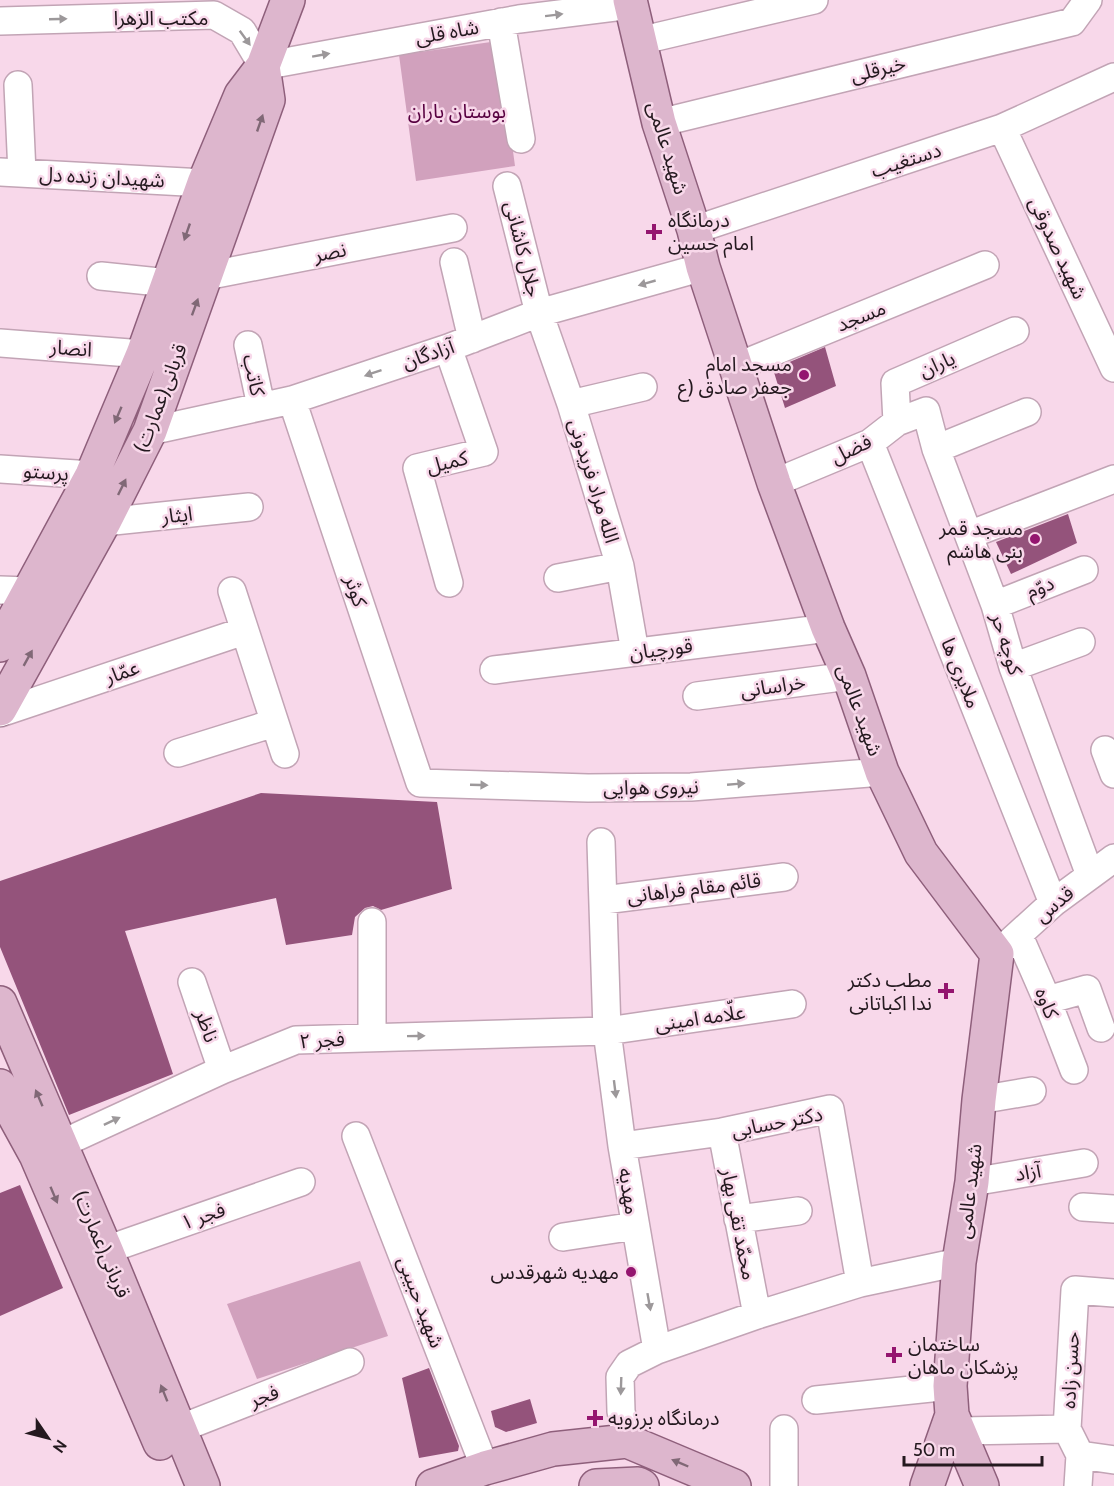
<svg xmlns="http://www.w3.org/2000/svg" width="1114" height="1486" font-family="Cabin,'Noto Sans Arabic',sans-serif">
  <rect width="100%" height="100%" fill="#f8d8ea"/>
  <path fill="#d1a1bd" d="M498 41 515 166 416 181 399 55Z
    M360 1261 388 1336 257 1379 227 1304Z"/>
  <path fill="#94537b" d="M825 347 836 386 785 408 773 369Z
    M1068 514 1077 543 1011 574 996 542Z
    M261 793 437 802 452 889 381 910 373 906 365 908 355 917 352 935 286 945 276 898 125 931 173 1074 69 1115 0 947V881Z
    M20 1185 63 1288 0 1316V1193Z
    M429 1368 459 1446 458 1451 419 1458 402 1378Z
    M530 1399 537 1423 506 1432 495 1427 491 1411Z"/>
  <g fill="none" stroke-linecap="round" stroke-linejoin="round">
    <defs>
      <path id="minor" d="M0 21 214 15 242 31 263 66 519 19 631 5
        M501 22 521 139
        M639 41 814 0
        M18 85 22 173
        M659 123 1072 22 1088 0
        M1002 128 1114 368
        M0 172 204 183
        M507 186 539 313 571 404 620 566 635 652
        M694 230 1002 128 1114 77
        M454 262 472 339
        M101 276 169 283
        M206 276 453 228
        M0 343 143 354
        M248 345 261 406
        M448 348 484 452 417 468 449 583
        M736 367 985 265
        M292 400 420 783 588 788 691 787 882 772
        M571 404 643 387
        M897 422 895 383 1015 331
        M150 431 292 400 448 348 539 313 703 267
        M870 443 1053 903
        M936 449 1027 412
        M0 469 92 475
        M774 483 870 443 897 422 926 411 936 449 995 605 1013 667 1090 875
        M104 522 249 507
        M969 535 1114 479
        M558 578 620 566
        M0 590 28 591
        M232 591 285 754
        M995 605 1084 570
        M1013 667 1081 642
        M494 670 828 628
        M697 696 849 676
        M0 713 244 631
        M1105 750 1114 774
        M178 753 274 723
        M601 842 607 1031 622 1146 657 1350
        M604 900 784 877
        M1019 936 1047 1000 1074 1070
        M997 954 1053 903 1114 858
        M192 982 222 1070
        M1047 1000 1087 989 1101 1028
        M372 1037V922
        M979 1100 1032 1091
        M722 1132 757 1315
        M356 1136 485 1468
        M59 1145 222 1070 296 1040 607 1031 792 1004
        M622 1146 722 1132 830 1109 860 1283
        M972 1182 1084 1163
        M1083 1207 1114 1209
        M738 1219 798 1211
        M563 1237 635 1226
        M106 1250 301 1182
        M816 1400 950 1386
        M179 1429 350 1362
        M960 1431 1067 1429
        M627 1441 621 1411 620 1377 629 1364 657 1350 757 1315 860 1283 959 1262
        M1080 1455 1114 1460
        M784 1486V1429
        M1078 1486 1080 1455 1067 1429 1075 1290 1114 1293"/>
      <path id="major" d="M630 0 659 123 694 230 703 267 774 483 828 628 849 676 882 772 921 853 997 954 979 1100 972 1182 959 1262 950 1386 952 1415
        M0 645 92 475 143 354 204 183 241 95 263 66 288 0
        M0 709 104 522 150 431 268 100 263 66
        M0 1003 106 1250 203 1486
        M0 1086 9 1106 36 1155 160 1443
        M433 1486 485 1468 553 1449 627 1441 734 1486
        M596 1486 638 1484 642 1486
        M927 1486 952 1415 982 1486"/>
    </defs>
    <use href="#minor" stroke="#c2a4b5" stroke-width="30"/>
    <use href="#major" stroke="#8e5f7b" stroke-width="36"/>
    <use href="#minor" stroke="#fff" stroke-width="27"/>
    <use href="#major" stroke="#ddb6cd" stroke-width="33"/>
  </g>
  <defs><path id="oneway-solid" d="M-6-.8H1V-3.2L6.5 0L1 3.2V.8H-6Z" transform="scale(1.5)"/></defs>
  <g fill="#9c989a">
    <use href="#oneway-solid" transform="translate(554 15) rotate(-7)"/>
    <use href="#oneway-solid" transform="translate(58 19) rotate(-2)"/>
    <use href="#oneway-solid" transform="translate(245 38) rotate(54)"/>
    <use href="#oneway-solid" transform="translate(321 55) rotate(-10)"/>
    <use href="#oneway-solid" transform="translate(647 283) rotate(164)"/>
    <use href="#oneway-solid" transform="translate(373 373) rotate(161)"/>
    <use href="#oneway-solid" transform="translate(736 784) rotate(-5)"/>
    <use href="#oneway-solid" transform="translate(479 785) rotate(2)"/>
    <use href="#oneway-solid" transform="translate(416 1036) rotate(-1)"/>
    <use href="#oneway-solid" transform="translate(615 1089) rotate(83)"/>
    <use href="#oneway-solid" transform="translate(112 1121) rotate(-25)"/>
    <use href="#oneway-solid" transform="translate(649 1302) rotate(80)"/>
    <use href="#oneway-solid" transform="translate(621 1386) rotate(92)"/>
  </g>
  <g fill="#806876">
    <use href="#oneway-solid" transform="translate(260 123) rotate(-71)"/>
    <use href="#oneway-solid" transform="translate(187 232) rotate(109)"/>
    <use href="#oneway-solid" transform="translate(195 307) rotate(-70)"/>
    <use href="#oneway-solid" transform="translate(118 415) rotate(113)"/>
    <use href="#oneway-solid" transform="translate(122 487) rotate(-64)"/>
    <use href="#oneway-solid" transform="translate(28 658) rotate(-61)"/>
    <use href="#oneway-solid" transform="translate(39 1098) rotate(-113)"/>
    <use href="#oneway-solid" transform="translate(54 1195) rotate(67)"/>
    <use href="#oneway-solid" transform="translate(164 1393) rotate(-112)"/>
    <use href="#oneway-solid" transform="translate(680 1463) rotate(-157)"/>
  </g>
  <g fill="#94156f" stroke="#f8d8ea" stroke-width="2">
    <path d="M651 223h6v6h6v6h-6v6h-6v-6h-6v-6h6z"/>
    <circle cx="804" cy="375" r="6"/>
    <circle cx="1035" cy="539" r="6"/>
    <path d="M943 982h6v6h6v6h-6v6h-6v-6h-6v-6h6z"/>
    <circle cx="631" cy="1272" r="6"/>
    <path d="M891 1346h6v6h6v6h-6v6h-6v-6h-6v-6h6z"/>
    <path d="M592 1409h6v6h6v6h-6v6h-6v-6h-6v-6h6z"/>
  </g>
  <g text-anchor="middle" stroke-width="5" stroke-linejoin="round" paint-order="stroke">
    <g font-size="20" fill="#24191f" stroke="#f8d8ea">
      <text x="161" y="25">مکتب الزهرا</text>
      <text transform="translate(447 32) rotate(-10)" y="7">شاه قلی</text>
      <text transform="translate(878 69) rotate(-14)" y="7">خیرقلی</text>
      <text transform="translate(668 148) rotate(73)" y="7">شهید عالمی</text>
      <text transform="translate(906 160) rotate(-18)" y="7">دستغیب</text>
      <text transform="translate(102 177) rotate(3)" y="7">شهیدان زنده دل</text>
      <text transform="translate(1058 248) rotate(65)" y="7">شهید صدوقی</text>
      <text transform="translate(523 249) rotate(76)" y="7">جلال کاشانی</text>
      <text transform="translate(330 252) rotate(-11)" y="7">نصر</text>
      <text transform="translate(861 316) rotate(-22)" y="7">مسجد</text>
      <text transform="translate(71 348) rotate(4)" y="7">انصار</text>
      <text transform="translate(428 354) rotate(-19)" y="7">آزادگان</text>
      <text transform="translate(937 364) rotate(-23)" y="7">یاران</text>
      <text transform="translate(254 375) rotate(78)" y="7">کاتب</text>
      <text transform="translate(160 398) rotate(-69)" y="7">(عمارت)قربانی</text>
      <text transform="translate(851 449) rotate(-26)" y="7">فضل</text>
      <text transform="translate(447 462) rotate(-14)" y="7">کمیل</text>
      <text transform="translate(46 472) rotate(4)" y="7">پرستو</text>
      <text transform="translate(594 481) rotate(73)" y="7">الله مراد فریدونی</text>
      <text transform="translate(177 515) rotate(-6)" y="7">ایثار</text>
      <text transform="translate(1040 587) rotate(-22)" y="7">دوّم</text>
      <text transform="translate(356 591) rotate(72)" y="7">کوثر</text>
      <text transform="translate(1007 644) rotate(73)" y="7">کوچه حر</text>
      <text transform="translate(661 649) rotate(-7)" y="7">قورچیان</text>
      <text transform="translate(122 672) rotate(-19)" y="7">عمّار</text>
      <text transform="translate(961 673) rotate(68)" y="7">ملایری ها</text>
      <text transform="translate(773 686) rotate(-8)" y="7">خراسانی</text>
      <text transform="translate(860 710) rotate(70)" y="7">شهید عالمی</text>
      <text transform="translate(651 787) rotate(-1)" y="7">نیروی هوایی</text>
      <text transform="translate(694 888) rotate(-7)" y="7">قائم مقام فراهانی</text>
      <text transform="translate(1054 904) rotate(-40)" y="7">قدس</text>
      <text transform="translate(1047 1003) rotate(68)" y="7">کاوه</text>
      <text transform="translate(700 1018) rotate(-8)" y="7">علّامه امینی</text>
      <text transform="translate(207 1026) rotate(71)" y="7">ناظر</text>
      <text transform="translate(322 1040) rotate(-4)" y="7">فجر ۲</text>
      <text transform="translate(777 1122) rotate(-11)" y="7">دکتر حسابی</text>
      <text transform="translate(1028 1172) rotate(-9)" y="7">آزاد</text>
      <text transform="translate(629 1191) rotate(81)" y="7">مهدیه</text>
      <text transform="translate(969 1191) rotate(-83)" y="7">شهید عالمی</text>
      <text transform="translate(203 1216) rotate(-19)" y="7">فجر ۱</text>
      <text transform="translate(739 1224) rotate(79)" y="7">محمّد تقی بهار</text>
      <text transform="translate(102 1244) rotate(67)" y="7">(عمارت)قربانی</text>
      <text transform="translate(421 1302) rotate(69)" y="7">شهید حبیبی</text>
      <text transform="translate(1070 1370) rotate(-87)" y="7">حسن زاده</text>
      <text transform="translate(264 1396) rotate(-21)" y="7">فجر</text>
    </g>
    <g font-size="20" fill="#570040" stroke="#f8d8ea">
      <text x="457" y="118">بوستان باران</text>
    </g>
    <g font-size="20" fill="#24191f" stroke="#f8d8ea" text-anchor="end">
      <text x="668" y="227" text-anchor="start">درمانگاه<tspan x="668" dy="23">امام حسین</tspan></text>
      <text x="792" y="371">مسجد امام<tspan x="792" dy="23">جعفر صادق (ع</tspan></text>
      <text x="1023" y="535">مسجد قمر<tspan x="1023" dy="23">بنی هاشم</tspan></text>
      <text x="932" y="987">مطب دکتر<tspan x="932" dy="23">ندا اکباتانی</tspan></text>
      <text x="619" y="1279">مهدیه شهرقدس</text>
      <text x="908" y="1351" text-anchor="start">ساختمان<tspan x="908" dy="23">پزشکان ماهان</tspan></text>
      <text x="608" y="1425" text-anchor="start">درمانگاه برزویه</text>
    </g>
  </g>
  <g transform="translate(48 1438) rotate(125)" stroke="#f8d8ea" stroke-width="4.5" paint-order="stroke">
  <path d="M0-4.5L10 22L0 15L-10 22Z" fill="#24191f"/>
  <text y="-9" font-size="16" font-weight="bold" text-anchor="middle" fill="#24191f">N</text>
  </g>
  <path d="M904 1456v9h138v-9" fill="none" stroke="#24191f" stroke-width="3"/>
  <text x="913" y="1456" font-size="18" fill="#24191f" stroke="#f8d8ea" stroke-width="4.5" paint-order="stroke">50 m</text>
</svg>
